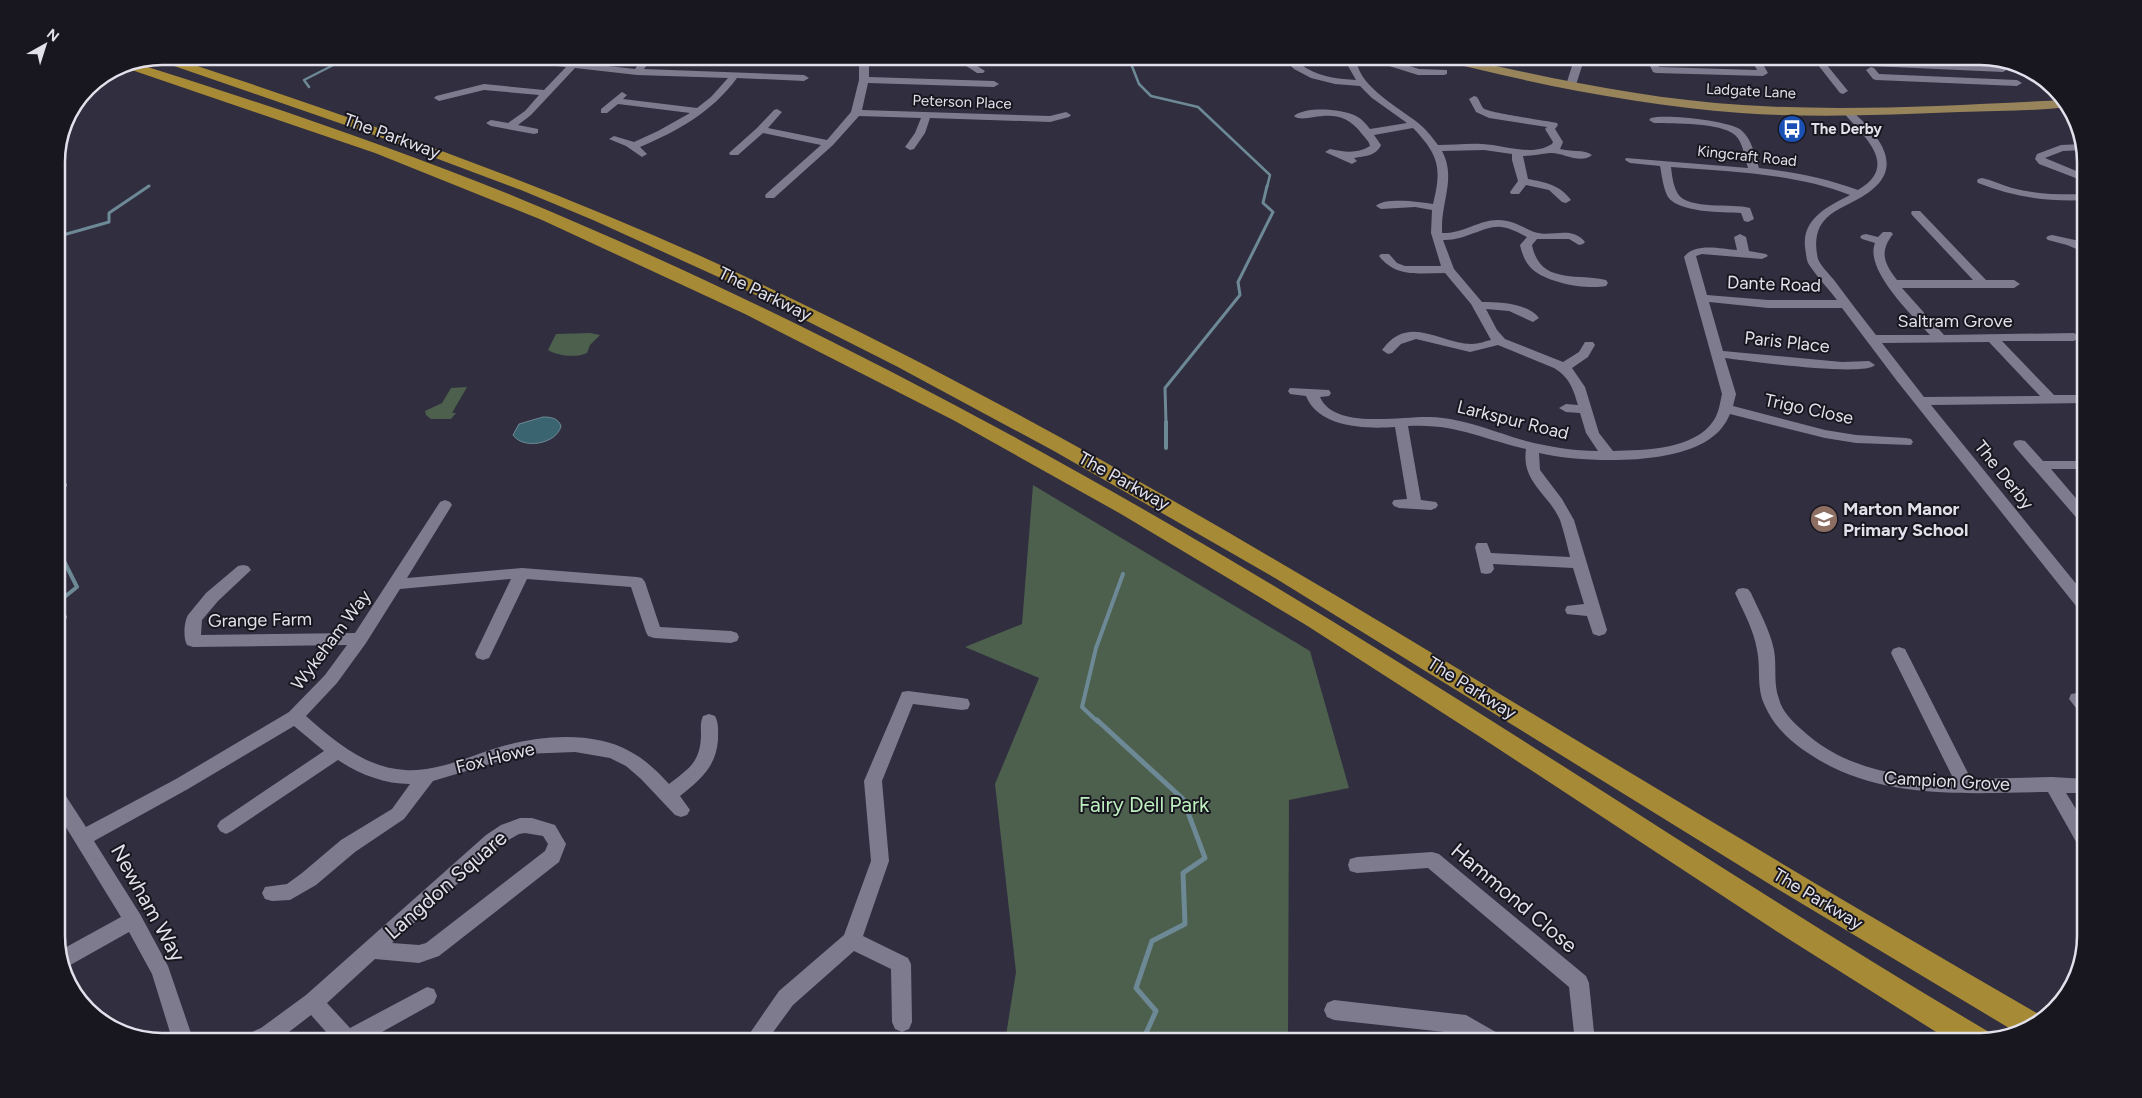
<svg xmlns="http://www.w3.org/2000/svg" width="2142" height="1098" font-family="Figtree,sans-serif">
  <rect width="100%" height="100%" fill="#312e3f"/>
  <path fill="#4d5f4d" d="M590 333 600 335 590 345 587 353C576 358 558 356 548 350L556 334Z
    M467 387 452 413H456L451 419H431L426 415 425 411 442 403 451 388Z
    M1033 485 1310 651 1349 788 1289 800 1288 1042H1005L1016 972 995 784 1039 678 965 647 1022 624Z"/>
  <path fill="#3b6471" stroke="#6d8996" d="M543 417C551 417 558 418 561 426 557 444 523 450 513 435L519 424Z"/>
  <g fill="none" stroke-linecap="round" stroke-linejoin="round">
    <path stroke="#6d8996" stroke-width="2.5" d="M1128 56 1139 84 1151 96 1198 107 1270 175 1267 187
      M309 87 304 80 351 56
      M147 187 149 186"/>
    <path stroke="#6d8996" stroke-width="3" d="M56 237 109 222V213L149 186
      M1166 423 1165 388 1240 295 1238 282 1273 212 1263 203 1267 186"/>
    <path stroke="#6d8996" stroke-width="4" d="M1166 422V448
      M56 433V440
      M56 480 65 485 56 493
      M56 545 77 587 57 603 65 617 56 633
      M1098 722 1082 707 1096 648 1123 574"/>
    <path stroke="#6d8996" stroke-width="5" d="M1097 720 1183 799 1205 858 1183 873 1185 924 1152 941 1136 988 1156 1011 1142 1042"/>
    <path fill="#7e7b8f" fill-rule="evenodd" d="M486 56H518L635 69 644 56H653L644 69 804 75 809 78 804 81 737 78C712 112 678 131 640 147L647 154 642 157 626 146 609 139 614 136 634 142 658 131 690 113 618 104 607 113H601V109L622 92 627 95 623 99 697 108 711 97 728 78 637 75 575 68 531 115 518 125 538 129V133L534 134 491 126 486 123 491 120 508 123 525 111 539 95 484 90 439 101 434 98 436 96 484 84 544 90 566 67 490 59Z
      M733 56H798L803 59 798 62 736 61 733 60Z
      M859 56H935L931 59 869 62V77L994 81 999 84 994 87 868 83 862 110 1050 116 1066 112 1071 115 1069 117 1050 122 930 118 925 133 914 149 910 150 905 147 915 133 921 118 859 116 833 145 774 198H766L765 196 766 194 821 145 763 133 738 155H730L729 153 757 128 774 110 777 109 782 112 768 128 827 140 851 112 859 80Z
      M951 56H962L985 71 983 73H977Z
      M1347 56 1387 59 1419 69 1447 70V74L1444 75H1418L1386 65 1357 63C1361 87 1399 108 1417 122 1425 128 1432 137 1438 145 1453 145 1468 143 1482 144 1505 145 1531 157 1552 144L1553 142 1545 129 1547 127 1489 118 1476 112 1469 99 1474 96 1477 97C1479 100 1481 105 1483 108 1488 113 1544 120 1557 123L1558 125 1555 129 1563 142 1560 149C1569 152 1585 149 1592 155 1580 165 1563 152 1550 153 1541 154 1533 156 1523 156L1528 179C1545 182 1560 185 1571 200L1566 203 1562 202 1549 190 1526 185 1519 194H1511L1510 192 1518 181 1512 160V154L1484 150 1442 151C1456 177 1442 200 1442 227V233C1463 234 1478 220 1498 220 1512 220 1522 227 1534 232 1552 238 1571 225 1585 242L1583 244 1579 245 1569 239H1537L1532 245C1540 285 1577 273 1606 280L1608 283 1606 286C1587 290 1547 283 1532 269 1525 262 1522 254 1520 245L1527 237C1519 233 1511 228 1501 227 1485 225 1465 241 1443 240L1454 269 1482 302C1500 302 1527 303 1539 318L1533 322 1509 311 1486 309 1497 330 1505 339 1563 362 1579 352 1585 342H1593L1595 345 1588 357 1572 368 1585 387 1599 433 1613 451C1644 450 1695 450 1714 420 1719 412 1720 403 1722 394L1684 257C1695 242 1721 249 1737 250L1734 237 1740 234 1746 237 1749 251 1766 254 1768 256 1762 259 1702 254 1696 256 1707 295 1768 300H1837C1828 288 1816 276 1808 263 1806 258 1806 252 1805 247 1802 218 1829 206 1850 195 1793 173 1732 172 1671 167 1672 175 1673 186 1678 194 1688 210 1733 203 1750 208L1754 219 1748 222 1744 221 1741 213C1723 212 1679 213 1668 197 1663 188 1662 176 1660 166L1630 163 1625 160 1626 158 1748 168C1745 158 1743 142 1735 135 1720 122 1674 124 1654 123L1649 120 1651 118C1666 114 1730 121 1741 130 1752 139 1755 156 1759 168 1794 172 1825 178 1858 190 1901 165 1862 135 1843 112L1845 110H1851C1884 140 1908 172 1858 199 1846 206 1831 211 1823 222 1815 232 1815 247 1818 259 1821 266 1829 274 1834 280 1848 299 1862 317 1876 335H1930C1913 316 1864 270 1875 243L1862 239 1860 237 1862 235 1866 234 1878 237 1883 232H1891L1893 234C1879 252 1884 263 1897 280H1973L1912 215 1911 213 1912 211H1920L1986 280H2014L2020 284 2014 288H1902L1944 335 2074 333 2080 337 2074 341H2002L2054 395H2086V403L1931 405 2086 596V612L2080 611 1897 381 1842 308H1768L1709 302 1723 351 1842 362 1869 361 1875 365C1865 377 1747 361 1725 358L1736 394 1733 406 1825 430 1856 435 1906 438 1911 439 1913 442 1911 445 1856 443 1825 438 1730 414C1725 426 1717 435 1705 442 1666 465 1583 463 1539 453L1540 470 1562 499 1574 520 1607 630 1605 634 1599 636 1593 634 1587 616 1567 614 1565 610 1567 606 1584 604 1573 568 1493 564 1494 569 1491 573 1486 574 1481 573 1475 547 1477 543H1487L1491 553 1570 557C1567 545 1564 532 1560 520 1548 493 1521 482 1526 449 1483 439 1454 423 1408 426L1421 500 1436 502 1438 505 1436 508 1431 510 1399 508 1394 506 1392 503 1394 500 1407 499 1395 427C1366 429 1319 428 1306 396L1290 394 1288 391 1290 388 1329 390 1331 393 1329 396 1320 397C1334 430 1402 416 1430 417 1464 418 1494 432 1526 441 1550 447 1574 451 1598 451L1586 433 1580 413 1566 412 1559 408 1566 404 1578 405C1573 388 1569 377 1554 368L1498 345 1470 352 1416 339 1401 344 1392 353 1388 354 1382 350C1409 313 1439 344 1472 344 1479 344 1485 341 1491 340L1471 304 1445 273C1420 273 1396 278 1379 256L1381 254H1389L1397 263 1405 266H1441L1431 233 1432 210 1415 207 1381 209 1376 206C1385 197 1420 202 1433 204 1442 168 1439 155 1413 128L1374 135 1381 145C1376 156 1365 156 1354 158L1357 161 1352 164 1325 152 1330 149C1344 152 1357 154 1370 146 1369 141 1365 138 1362 134 1337 100 1306 126 1294 116 1306 106 1342 109 1356 116 1362 119 1366 124 1370 129L1407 123 1372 98 1360 86 1335 84 1311 78 1294 69 1286 61 1291 58C1297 60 1302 66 1308 69 1322 77 1339 79 1356 80L1348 66ZM1989 342 2040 396 1924 397 1882 343Z
      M1569 56H1578L1582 66 1576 85 1571 88 1566 85 1572 66Z
      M1645 56H1654L1659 67 1757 70 1749 56H1758L1768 73 1763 76 1656 73 1653 72Z
      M1811 56H1820L1822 58 2003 66 2008 69 2003 72 1826 64 1848 91 1843 94 1840 93Z
      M1871 67 1874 68 1879 74 2017 80 2022 83 2017 86 1876 80 1873 79 1866 70Z
      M2082 144 2084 150 2063 151 2045 158 2086 175V182L2039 164 2035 159 2037 154 2061 145Z
      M1982 178C1992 180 2002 185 2012 188 2036 194 2061 195 2086 194V200C2048 202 2013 197 1978 183L1977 181 1978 179Z
      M2052 235 2075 240 2086 245V253L2067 245 2048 240 2046 238 2048 236Z
      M2083 272H2086V280L2079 278 2077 276Z
      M2020 440 2025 441 2043 461H2086V469H2051L2086 510V525L2081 523 2015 447 2013 444 2015 441Z
      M445 500 450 502 452 505 407 578 522 568 637 577 642 578 645 582 660 627 731 631 737 633 739 637 737 641 731 643 654 638 648 636 646 632 631 587 527 579 491 654 489 658 483 660 477 658 475 654 511 579 400 589 366 643 337 683 306 716C334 741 366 768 405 770 434 772 463 759 490 750 531 736 592 729 631 752 646 760 658 772 669 784 688 769 700 763 701 736 701 729 700 723 703 716L709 714 715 716C719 723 718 732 718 740 716 767 700 780 680 796L690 810 687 815 681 817 675 815 641 779 626 766 610 758 575 752 523 754 433 781 404 819 355 852 316 885 290 900 272 901 265 899 262 893 265 887 287 884 302 873 341 840 392 809 410 784C384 784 359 774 338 760L232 831 226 834 220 831 217 826 220 821 324 751 294 726 188 789 94 841 140 914 168 966 194 1042H173L152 974 129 932 65 968 59 951 121 917 56 811V788L62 790 86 827 176 779 289 712 325 675 347 645 193 647 187 645C183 638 184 622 188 615L206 593 238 566 243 565 248 566 251 570 218 601 202 620 201 635 355 633 440 502Z
      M1743 588 1748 589 1751 593C1759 611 1770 630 1774 650 1777 666 1773 683 1779 699 1782 711 1792 721 1801 729 1842 768 1899 778 1953 778L1891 653 1893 649 1899 647 1905 649 1971 779 2052 777 2086 779V793H2066L2086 825V850L2079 847 2048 792C1967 793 1881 801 1811 755 1792 743 1774 727 1765 706 1756 688 1761 669 1757 650 1754 630 1743 611 1735 593L1738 589Z
      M908 691 962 698 968 699 970 704 968 709 962 710 913 704 882 781 889 861 863 936 908 958 911 964 912 1022 909 1029 902 1032 895 1029 892 1022 891 969 854 951 793 1005 771 1035 773 1042H752L750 1033 779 991 844 935 871 861 864 781 900 697 902 692Z
      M2077 693 2086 697V714L2080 713 2069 699 2071 694Z
      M520 818H532L555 825 566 844 559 862 439 956 419 963 375 959 327 1003 350 1028 427 987 434 989 437 996 434 1003 364 1042H335L311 1015 276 1042H242L245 1035 261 1028 306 995 486 835 501 825ZM525 833 543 836 548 844 545 851 426 943 419 945 392 943 500 845 519 834Z
      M1432 852 1439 854 1586 976 1589 983 1595 1042H1575L1569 987 1428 868 1357 873 1350 871 1348 865 1350 859 1357 857Z
      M1334 1000 1466 1015 1501 1035 1504 1042H1475L1463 1034 1334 1020 1327 1017 1324 1010 1327 1003Z"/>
    <path fill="#97845a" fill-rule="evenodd" d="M1430 56H1452C1548 78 1645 99 1743 105 1850 112 1958 105 2065 100L2069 107C2033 111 1996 111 1960 112 1887 115 1813 118 1741 113 1637 105 1533 84 1432 58Z"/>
    <path fill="#a78a36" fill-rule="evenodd" d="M167 56C362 120 556 188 742 275 1034 411 1310 579 1586 746 1737 837 1889 928 2042 1016L2043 1019 2039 1024 2014 1031 1771 885 1275 578 1054 451 896 366 736 285 593 220 521 190 374 135 151 58Z
      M132 62C260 102 387 145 511 195 742 290 966 406 1181 531 1456 690 1717 871 1989 1032L1992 1038 1980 1042H1952L1787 938 1488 742 1306 625 1121 514 955 421 745 314 542 220 375 153 120 66Z"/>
  </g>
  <defs>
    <symbol id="bus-disc" viewBox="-11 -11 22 22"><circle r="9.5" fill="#1a4fb4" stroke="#18171f"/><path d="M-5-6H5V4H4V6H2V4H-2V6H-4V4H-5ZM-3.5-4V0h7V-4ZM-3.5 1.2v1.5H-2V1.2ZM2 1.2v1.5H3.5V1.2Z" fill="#fff"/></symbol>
    <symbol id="school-disc" viewBox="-11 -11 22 22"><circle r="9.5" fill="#8d6e63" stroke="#18171f"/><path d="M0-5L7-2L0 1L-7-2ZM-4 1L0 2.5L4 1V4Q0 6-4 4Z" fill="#fff"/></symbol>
  </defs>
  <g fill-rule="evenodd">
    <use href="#bus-disc" x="1776" y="113" width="32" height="32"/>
    <use href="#school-disc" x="1808" y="503" width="32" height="32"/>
  </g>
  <g text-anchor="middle" stroke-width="4" stroke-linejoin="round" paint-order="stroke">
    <g font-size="15" fill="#e1e0eb" stroke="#18171f">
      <text transform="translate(1751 91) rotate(3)" y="5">Ladgate Lane</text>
      <text transform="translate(962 102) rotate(2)" y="5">Peterson Place</text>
      <text transform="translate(1747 156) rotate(6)" y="5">Kingcraft Road</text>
    </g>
    <g font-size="15" font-weight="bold" fill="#e1e0eb" stroke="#18171f" text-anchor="start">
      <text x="1811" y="134">The Derby</text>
    </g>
    <g font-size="18" fill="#e1e0eb" stroke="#18171f">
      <text transform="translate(392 136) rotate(20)" y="6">The Parkway</text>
      <text transform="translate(1774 284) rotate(2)" y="6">Dante Road</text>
      <text transform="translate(765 294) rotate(26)" y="6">The Parkway</text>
      <text x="1955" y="327">Saltram Grove</text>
      <text transform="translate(1787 342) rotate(6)" y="6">Paris Place</text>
      <text transform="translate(1809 409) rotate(12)" y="6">Trigo Close</text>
      <text transform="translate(1513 420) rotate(14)" y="6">Larkspur Road</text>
      <text transform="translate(2004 475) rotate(51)" y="6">The Derby</text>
      <text transform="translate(1124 481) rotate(29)" y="6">The Parkway</text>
      <text transform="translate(260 620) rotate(-1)" y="6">Grange Farm</text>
      <text transform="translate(331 640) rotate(-53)" y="6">Wykeham Way</text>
      <text transform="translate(1472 688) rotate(32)" y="6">The Parkway</text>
      <text transform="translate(495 758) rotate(-14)" y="6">Fox Howe</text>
      <text transform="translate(1947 781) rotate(3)" y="6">Campion Grove</text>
      <text transform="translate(1818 899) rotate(31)" y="6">The Parkway</text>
    </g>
    <g font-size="18" font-weight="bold" fill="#e1e0eb" stroke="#18171f" text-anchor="start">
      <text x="1843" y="515">Marton Manor<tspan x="1843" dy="21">Primary School</tspan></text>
    </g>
    <g font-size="21" fill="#bfefc0" stroke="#18171f">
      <text x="1144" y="812">Fairy Dell Park</text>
    </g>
    <g font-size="21" fill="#e1e0eb" stroke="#18171f">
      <text transform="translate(446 885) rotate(-41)" y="7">Langdon Square</text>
      <text transform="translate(1514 898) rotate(40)" y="7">Hammond Close</text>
      <text transform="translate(148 903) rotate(61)" y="7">Newham Way</text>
    </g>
  </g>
  <path d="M0 0H2142V1098H0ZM162 65H1980A97 97 0 0 1 2077 162V936A97 97 0 0 1 1980 1033H162A97 97 0 0 1 65 936V162A97 97 0 0 1 162 65Z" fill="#18171f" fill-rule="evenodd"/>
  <path fill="none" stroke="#e1e0eb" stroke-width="2.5" d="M162 65H1980A97 97 0 0 1 2077 162V936A97 97 0 0 1 1980 1033H162A97 97 0 0 1 65 936V162A97 97 0 0 1 162 65Z"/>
  <g transform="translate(45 45) rotate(39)" stroke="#18171f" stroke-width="4" paint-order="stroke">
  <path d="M0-4L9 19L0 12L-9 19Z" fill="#e1e0eb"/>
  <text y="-8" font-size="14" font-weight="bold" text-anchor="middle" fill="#e1e0eb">N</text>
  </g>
</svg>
